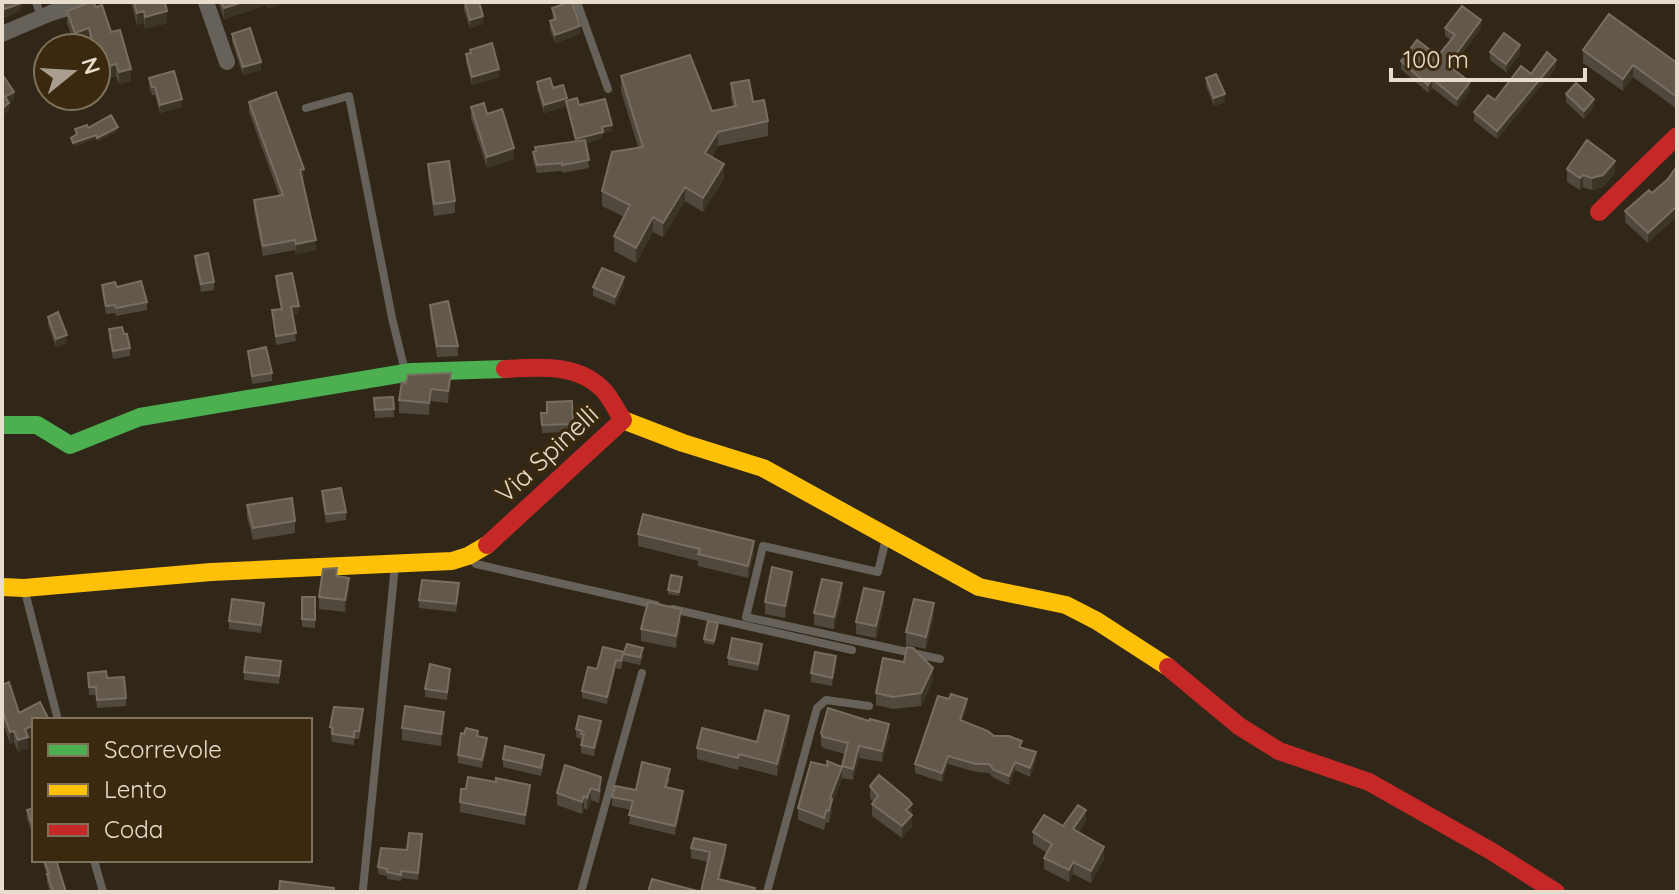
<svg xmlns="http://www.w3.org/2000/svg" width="1679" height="894" font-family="Quicksand,sans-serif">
  <rect width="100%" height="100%" fill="#302718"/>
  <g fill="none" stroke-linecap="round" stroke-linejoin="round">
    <path stroke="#666159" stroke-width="8" d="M36 2 41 16
      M577 2 608 89
      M306 108 349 96 392 318 405 371
      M886 539 878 572 763 546 746 617 940 659
      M469 557 476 564 656 605
      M24 588 58 720
      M673 609 852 650
      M94 860 103 892
      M363 889 395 565
      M581 892 642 673
      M767 892 817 708 826 700 869 706"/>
    <path stroke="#666159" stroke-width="16" d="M206 2 227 62
      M2 34 51 13 87 2"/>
    <path stroke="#4caf50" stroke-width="18" d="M2 425H37L70 445 140 417 411 372 505 369"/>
    <path stroke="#ffc107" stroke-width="18" d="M623 420 683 443 763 468 979 587 1066 605 1097 621 1168 667
      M2 587 24 588 211 572 452 561 468 556 487 545"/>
    <path stroke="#c62828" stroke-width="18" d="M1599 212 1677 136
      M487 545 623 420C617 411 612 401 606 393 581 363 540 367 505 369
      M1168 667 1239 726 1279 751 1369 782 1491 851 1556 892"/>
  </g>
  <path fill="#51483d" d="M131 2H165L167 23 145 29 144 23 137 25Z
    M218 2H284V3L268 9 267 5 224 19Z
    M464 2 483 24 470 28 464 10Z
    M96 7 111 32 131 81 119 84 116 76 99 81V90L96 91V48H91L89 40 75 45 67 23V11Z
    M552 8 580 34 555 43 550 29V21L553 20Z
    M1445 28H1481L1458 59V63L1453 69 1470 91 1457 107 1432 88 1428 93 1401 69V61L1438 56 1451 40 1445 36Z
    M232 34 261 70 243 75 232 42Z
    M470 50 499 77 472 85 466 62V54L470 53Z
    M1583 50 1677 63V109L1633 77 1623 91 1583 63Z
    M1490 52 1520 54 1506 72 1490 60Z
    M1556 68 1497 139 1474 121V112L1495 100 1531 74Z
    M621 76 712 111 733 106 731 98V83L753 102 768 121V136L718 146 712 157 724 179 703 212 685 201 663 237 653 232 636 263 614 251V236L624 217 602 206V191L638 147 621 91Z
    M149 78 182 107 160 113 155 95H152L149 86Z
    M1206 78 1225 102 1214 106 1206 86Z
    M537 82 553 88 567 101 579 105 612 131 603 133V138L586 143 589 168 562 173V171L537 173 533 160V152H535V147L575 141 566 106 544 113 537 90Z
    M1566 94 1594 107 1584 119 1566 102Z
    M249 102 304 179 302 180 316 250 296 254 295 250 263 256 254 210V200L279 195 249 112Z
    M471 107 487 114 514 159 487 168 471 118Z
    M428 164 455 201V213L434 216 428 176Z
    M1567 169 1615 173 1603 187 1592 190 1583 187 1580 190 1567 182Z
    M1649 190 1648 243 1625 222V211Z
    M195 256 214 282V290L201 292 195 264Z
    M276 276 299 314 293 315 296 341 276 345 272 310 281 309 276 285Z
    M102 285 117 287 147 302V310L116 316 115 313 106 314 102 293Z
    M624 286 615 305 593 296V287Z
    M430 305 458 346V356L437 357 430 316Z
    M48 317 67 343 56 347 48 325Z
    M109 329 124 334 130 348V356L113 359 109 338Z
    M248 351 272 373V381L252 384Z
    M406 383 451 385 448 403 431 401 429 415 399 413V400Z
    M393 397 394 417 375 418 374 398Z
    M572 401 573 432 542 433 541 413H547Z
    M322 491 346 512V520L326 523 322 499Z
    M247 505 295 521V533L253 540 247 517Z
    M638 534 754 553 748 578 698 566V561L638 546Z
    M337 576 349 590 345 612 319 609V597Z
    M682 581 679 596 668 594V590Z
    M792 584 785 618 765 614V602Z
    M459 592 456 612 419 608V600Z
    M842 595 834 629 814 625V613Z
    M302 597H315V628L302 627Z
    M884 604 876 638 856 634V622Z
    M264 611 261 633 229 629V621Z
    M934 615 926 649 906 645V632Z
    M681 621 676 648 641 641V629Z
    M718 627 714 645 704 643V639Z
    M603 647 643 655 640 665 623 661 621 669 616 668 607 704 582 698V691L597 669Z
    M762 651 758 671 728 665V658Z
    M836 664 832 686 811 682V673Z
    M281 669 279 684 244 680V672Z
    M88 673 107 678 126 698V706L97 708 96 695H89Z
    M450 677 447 700 425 697V689Z
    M933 680 921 706 893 709 876 705V693Z
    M2 685 19 713 48 720H34V736L28 739V748L18 752 14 742 10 744 2 720Z
    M967 708 962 721 994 736 1022 748 1036 761 1030 777 1015 770 1009 785 994 778 989 773 976 772 948 764 942 782 915 773V764Z
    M363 717 359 739H354V745L332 742 330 727Z
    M444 724 441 746 402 740V728Z
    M789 728 777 776 739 766 738 770 697 759V748L757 742Z
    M576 729H601L594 756 581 753V739L576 737Z
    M821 733 889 736 882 762 859 758 853 780 842 778V766L845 754 823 748 821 745Z
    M478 736 487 746 482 768 458 763V755Z
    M503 759 544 763 541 776 503 767Z
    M827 761 842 779 832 804V811L829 823 826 822 824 830 798 820V808L827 766Z
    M565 765 601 789 599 803 591 800 587 810 584 808 582 814 557 805V793Z
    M670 778 667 788 683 800 675 835 629 824 631 810 612 806V797Z
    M870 786 912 804V827L902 838 872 816V804L873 802 870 798Z
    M530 795 525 825 460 812V802Z
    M34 808V838L27 819V810Z
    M1086 822 1079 832 1104 859 1091 883 1073 874 1069 882 1044 869V858L1047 853 1033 844V832Z
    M422 841 418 880 401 878V881L387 879V876L378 874V867Z
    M691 848 726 855 720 879 755 892H701L708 862 691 858Z
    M42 860H56L66 892H50L47 883V875Z"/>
  <path fill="#3d3428" d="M243 2H267V5L224 19V8Z
    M268 2H284V3L268 9Z
    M21 3V11L2 19V10Z
    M144 11V23L137 25V13Z
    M167 11V23L145 29V17Z
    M483 16V24L470 28V20Z
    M1481 20V28L1458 59V63L1449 74V66L1456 54Z
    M580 26V34L555 43V35Z
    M89 28V40L75 45V33Z
    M1520 45V54L1506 72V64Z
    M1556 60V68L1497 139V131Z
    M261 62V70L243 75V67Z
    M116 64V76L99 81V90L96 91V70Z
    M1633 65V77L1623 91V79Z
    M131 69V81L119 84V72Z
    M499 69V77L472 85V77Z
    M1432 79V88L1428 93V85Z
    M1470 82V91L1457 107V99Z
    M14 92V100L5 105V97Z
    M1225 94V102L1214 106V98Z
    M77 96H89L77 101Z
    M567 98V106L566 101V106L544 113V105Z
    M182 99V107L160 113V105Z
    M1594 99V107L1584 119V111Z
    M9 103V111L2 116V108Z
    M612 125V131L603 133V138L576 145V139L602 127Z
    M118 127V131L97 142V138Z
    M718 132V146L705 168V153Z
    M96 135V139L73 147V143Z
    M514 148V159L487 168V157Z
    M1615 161V173L1603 187 1592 190V178Z
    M724 164V179L703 212V198Z
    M304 169V179L300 180V170Z
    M1583 175V187L1580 190V178Z
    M685 187V201L663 237V223Z
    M1677 206V217L1648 243V233Z
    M653 217V232L636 263V248Z
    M316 240V250L296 254V244Z
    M624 277V286L615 305V297Z
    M299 306V314L289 316V307Z
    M67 335V343L56 347V339Z
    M451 373V385L448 403V391Z
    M431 389V401L429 415V403Z
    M754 541V553L748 578V566Z
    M792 572V584L785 618V606Z
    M349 578V590L345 612V600Z
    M842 583V595L834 629V617Z
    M884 592V604L876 638V626Z
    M934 603V615L926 649V637Z
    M681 609V621L676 648V636Z
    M836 656V664L832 686V678Z
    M616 660V668L607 704V697Z
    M933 668V680L921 706V693Z
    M967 699V708L960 728V720Z
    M444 712V724L441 746V734Z
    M789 716V728L777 776V764Z
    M601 721V729L594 756V748Z
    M889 724V736L882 762V751Z
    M34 725V736L28 739V748L18 752V740L25 729Z
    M14 731V742L10 744V732Z
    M487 738V746L482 768V760Z
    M859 746V758L853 780V769Z
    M1036 752V761L1030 777V768Z
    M948 756V764L942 782V773Z
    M1015 762V770L1009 785V776Z
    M842 767V779L832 804V811L829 823 830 798Z
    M530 785V795L525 825V815Z
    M591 788V800L587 810V798Z
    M683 791V800L675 835V826Z
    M584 796V808L582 814V802Z
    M912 804V827L902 838V826L906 810Z
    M1086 810V822L1073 841V829Z
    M726 845V855L718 889V879Z
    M1104 847V859L1091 883V871Z
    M1073 862V874L1069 882V870Z"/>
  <path fill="#62584c" stroke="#776d60" stroke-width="2" d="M2 2H20L21 3 2 10Z
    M90 2H93L96 7 102 5 111 32 120 30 131 69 119 72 116 64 96 70 99 78 96 79V48H94L89 28 75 33 67 11Z
    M134 2H165L167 11 145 17 144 11 137 13Z
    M221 2H243L224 8Z
    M465 2H479L483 16 470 20Z
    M570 2H572L580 26 555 35 550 21 556 19 552 8Z
    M1462 6 1481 20 1456 54 1458 55 1449 66 1470 82 1457 99 1432 79 1428 85 1401 61 1417 40 1438 56 1455 35 1445 28Z
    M1609 14 1677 63V97L1633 65 1623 79 1583 50Z
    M250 28 261 62 243 67 232 34Z
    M1504 33 1520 45 1506 64 1490 52Z
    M492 43 499 69 472 77 466 54 471 53 470 50Z
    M1547 52 1556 60 1497 131 1474 112 1488 95 1495 100 1521 66 1531 74Z
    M690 55 712 111 736 106 731 83 749 80 753 102 764 100 768 121 718 132 705 153 724 164 703 198 685 187 663 223 653 217 636 248 614 236 630 205 602 191 612 152 643 147 621 76Z
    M174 71 182 99 160 105 155 87H152L149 78Z
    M1216 74 1225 94 1214 98 1206 78Z
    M4 77 14 92 5 97 9 103 2 108V79Z
    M550 78 553 88 563 85 567 98 544 105 537 82Z
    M1576 83 1594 99 1584 111 1566 94Z
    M276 92 304 169 300 170 316 240 296 244 295 240 263 246 254 200 283 195 249 102Z
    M577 98 579 105 605 99 612 125 602 127 603 132 576 139 566 101Z
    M484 103 487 114 502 109 514 148 487 157 471 107Z
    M111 115 118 127 97 138 96 135 73 143 71 138 77 134 75 129 87 125 88 128Z
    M585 140 589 160 562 165V163L537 165 533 152 536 151 535 147Z
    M1587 140 1615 161 1603 175 1592 178 1583 175 1580 178 1567 169Z
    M449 161 455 201 434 204 428 164Z
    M1677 166V206L1648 233 1625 211 1649 190 1652 193 1668 179Z
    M208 253 214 282 201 284 195 256Z
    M602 268 624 277 615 297 593 287Z
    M292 273 299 306 289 307H291L296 333 276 336 272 310 282 309 276 276Z
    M141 281 147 302 116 308 115 305 106 306 102 285 115 282 117 287Z
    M448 301 458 346H437L430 305Z
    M58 312 67 335 56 339 48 317Z
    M122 327 124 334H127L130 348 113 351 109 329Z
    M266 347 272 373 252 376 248 351Z
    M451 373 448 391 431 389 429 403 399 400 402 382 406 383 408 375Z
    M393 397 394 409 375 410 374 398Z
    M572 401 573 424 542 425 541 413H547V402Z
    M341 488 346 512 326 514 322 491Z
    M292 498 295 521 253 528 247 505Z
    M643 514 754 541 748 566 698 554 700 549 638 534Z
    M772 567 792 572 785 606 765 602Z
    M337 568 336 576 349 578 345 600 319 597 323 569Z
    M671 575 682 577 679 592 668 590Z
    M822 579 842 583 834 617 814 613Z
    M422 580 459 583 456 604 419 600Z
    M864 588 884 592 876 626 856 622Z
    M302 597H315V620L302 619Z
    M232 599 264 603 261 625 229 621Z
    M914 599 934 603 926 637 906 632Z
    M648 602 681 609 676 636 641 629Z
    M708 621 718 623 714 641 704 639Z
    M732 638 762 644 758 664 728 658Z
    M627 644 643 648 640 657 623 654 621 661 616 660 607 697 582 691 588 667 597 669 603 647 624 652Z
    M907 647 913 648 933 668 921 693 893 697 876 693 883 658 904 662Z
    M815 652 836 656 832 678 811 673Z
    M246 657 281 661 279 676 244 672Z
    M430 664 450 669 447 692 425 689Z
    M106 671 107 678 124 677 126 698 97 700 96 687H89L88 673Z
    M9 682 19 713 40 702 48 718 43 720H34V725L25 729 28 737 18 740 14 731 10 732 2 709V685Z
    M951 694 967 699 960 720 988 731 994 736H1009L1022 741 1019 747 1036 752 1030 768 1015 762 1009 776 994 770 989 764H976L948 756 942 773 915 764 938 696 949 699Z
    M405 706 444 712 441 734 402 728Z
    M334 707 363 709 359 731H354V737L332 734 333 728 330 727Z
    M828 708 869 721 870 719 889 724 882 751 859 746 853 769 842 766 848 743 823 737 821 733Z
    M765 710 789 716 777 764 739 754 738 758 697 748 702 728 757 742Z
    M579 716 601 721 594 748 581 745 584 735 581 734 582 731 576 729Z
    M466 728 478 731 477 736 487 738 482 760 458 755 461 733 464 734Z
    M505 746 544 755 541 768 503 759Z
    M827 761 842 767 830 798 832 799 829 811 826 810 824 818 798 808 811 762 828 766Z
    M642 762 670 769 665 787 683 791 675 826 629 815 633 801 612 797 615 786 636 790Z
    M565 765 601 777 599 791 591 788 587 798 584 796 582 802 557 793Z
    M879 775 908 799 912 804 906 810 912 815 902 826 872 804 878 796 870 786Z
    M468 777 496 782V778L530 785 525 815 460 802 461 789H466Z
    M1078 805 1086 810 1073 829 1104 847 1091 871 1073 862 1069 870 1044 858 1052 844 1033 832 1044 815 1063 826Z
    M34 808V830L27 810Z
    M409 833 422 834 418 873 401 871V875L387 872V869L378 867 381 848 407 850Z
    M694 838 726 845 718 879 755 888 754 892H648L652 879 701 892 710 852 691 848Z
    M44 860H56L66 892H53L47 874H49Z
    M280 881 334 888 333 892H279Z"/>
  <g text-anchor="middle" stroke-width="7" stroke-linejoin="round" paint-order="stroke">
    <g font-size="26" fill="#e8ddcd" stroke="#3a290e">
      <text transform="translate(547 454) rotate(-43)" y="9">Via Spinelli</text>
    </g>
  </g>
  <rect width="1679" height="894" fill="none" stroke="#e8ddcd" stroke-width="8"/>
  <rect x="32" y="718" width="280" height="144" fill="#3a290e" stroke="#80715a" stroke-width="2"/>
  <rect x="48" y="744" width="40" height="12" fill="#4caf50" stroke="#80715a" stroke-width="2"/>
  <text x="104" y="758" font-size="24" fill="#e8ddcd">Scorrevole</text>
  <rect x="48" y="784" width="40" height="12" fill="#ffc107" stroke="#80715a" stroke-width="2"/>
  <text x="104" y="798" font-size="24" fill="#e8ddcd">Lento</text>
  <rect x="48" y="824" width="40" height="12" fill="#c62828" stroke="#80715a" stroke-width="2"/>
  <text x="104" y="838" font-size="24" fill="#e8ddcd">Coda</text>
  <g transform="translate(72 72) rotate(72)"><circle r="38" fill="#3a290e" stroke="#80715a" stroke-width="2"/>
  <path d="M0-6L14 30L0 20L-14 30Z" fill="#a89d8e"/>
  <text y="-12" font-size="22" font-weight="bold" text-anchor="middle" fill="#e8ddcd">N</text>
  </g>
  <path d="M1391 68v12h194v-12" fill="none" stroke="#e8ddcd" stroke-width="4"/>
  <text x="1403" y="68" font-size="24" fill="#e8ddcd" stroke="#3a290e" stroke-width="6" paint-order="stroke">100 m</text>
</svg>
